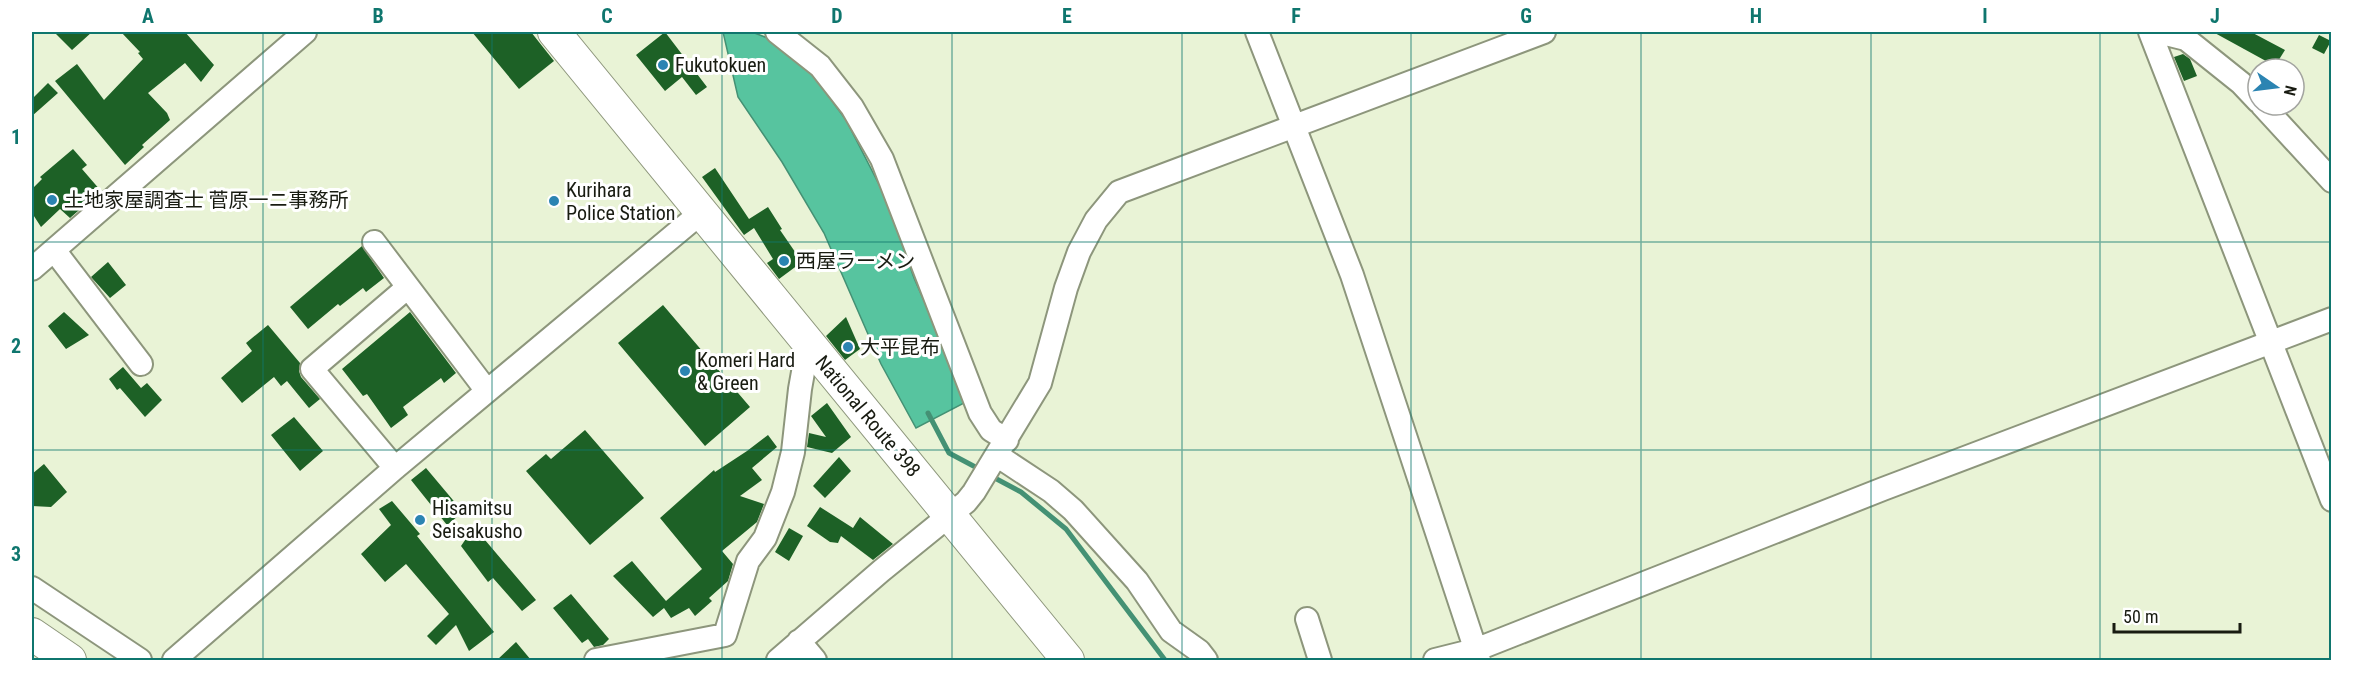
<svg xmlns="http://www.w3.org/2000/svg" width="2363" height="692" font-family="'Roboto Condensed','Noto Sans JP',sans-serif">
  <rect width="100%" height="100%" fill="#e9f3d6"/>
  <path fill="#57c49f" stroke="#449174" stroke-width="1.5" d="M723 32H752L770 39 806 65 846 120 886 198 914 278 968 401 916 428 881 364 824 233 782 162 738 97Z"/>
  <g fill="none" stroke-linecap="round" stroke-linejoin="round">
    <path stroke="#449174" stroke-width="5" d="M928 413 949 453 981 470
      M991 476 1021 492 1066 529 1165 660"/>
  </g>
  <path fill="#1d6126" d="M54 32H92L72 50Z
    M121 32H185L214 65 201 82 185 63 148 93 167 113 170 120 142 145 144 147 125 165 55 81 77 64 104 100 143 59 138 53 140 52Z
    M472 32H531L554 61 519 89Z
    M665 32 707 87 696 95 682 77 665 91 636 55Z
    M2213 32H2251L2285 50 2275 66Z
    M2319 35 2331 41 2324 54 2312 48Z
    M2183 54 2190 59 2197 76 2184 81 2174 57Z
    M48 83 58 93 32 116V99Z
    M73 149 87 165 82 169 101 191 70 218 60 209 41 227 32 213V189L42 179 40 177Z
    M715 168 749 219 768 207 782 229 780 230 802 262 779 279 767 263 773 259 754 228 744 235 702 177Z
    M362 246 384 278 366 292 363 288 340 306 338 304 308 329 290 307Z
    M108 262 126 285 110 298 91 277Z
    M663 305 750 407 705 446 618 343Z
    M64 312 89 335 66 349 48 326Z
    M410 312 456 373 444 383 441 378 403 407 408 415 391 428 367 394 363 396 342 369Z
    M846 317 860 349 845 360 826 336Z
    M268 325 300 363 299 371 301 377 320 399 309 408 287 381 281 386 274 377 242 403 221 378 252 351 246 343Z
    M123 367 141 388 147 383 162 400 145 417 120 388 117 390 109 379Z
    M827 403 851 437 832 453 807 447 809 433 826 437 811 416Z
    M294 417 323 451 300 471 271 435Z
    M585 430 644 498 590 545 526 471 546 454 551 459Z
    M768 435 777 447 752 468 762 480 740 496 764 504 757 522 722 551 733 564 728 581 709 598 712 601 695 616 689 608 671 618 664 608 653 617 613 576 632 561 666 601 702 569 660 518 714 470 715 472 747 451Z
    M839 457 851 471 825 498 813 486Z
    M44 464 67 492 51 507 32 506V474Z
    M426 468 463 512 447 525 411 480Z
    M392 501 420 534 417 536 494 632 469 651 456 625 436 645 427 636 449 614 406 564 385 582 361 554 391 525 379 509Z
    M820 507 853 528 860 517 893 544 873 560 841 536 838 543 830 542 807 526Z
    M474 527 536 600 522 611 493 578 488 582 461 546Z
    M789 528 803 536 789 561 775 552Z
    M571 594 609 639 603 645 594 647 588 639 582 643 553 608Z
    M516 642 531 660H497Z"/>
  <g fill="none" stroke-linecap="round" stroke-linejoin="round">
    <defs>
      <path id="minor" d="M777 32 820 66 852 107 882 159 980 413 991 430 1007 440
        M1257 32 1352 275 1479 660
        M2150 32 2332 500
        M2158 32 2186 39 2241 83 2258 101
        M2262 105 2332 181
        M374 242 487 391
        M54 250 141 364
        M32 269 305 32
        M998 456 1051 491 1073 510 1137 581 1171 631 1199 651 1206 660
        M395 468 312 369 408 287
        M32 588 140 660
        M1307 619 1320 660
        M799 641 815 660
        M174 660 395 468 703 211
        M596 660 725 635 748 561 765 538 783 492 793 452 800 389 808 344
        M778 660 881 571 966 502 974 492 1040 383 1066 288 1079 252 1096 220 1119 192 1544 32
        M1435 660 1475 650 1883 489 2332 319"/>
      <path id="highway" d="M554 32 1068 660
        M32 634 70 660"/>
    </defs>
    <use href="#minor" stroke="#8d967c" stroke-width="26"/>
    <use href="#highway" stroke="#8d967c" stroke-width="34"/>
    <use href="#minor" stroke="#fff" stroke-width="22"/>
    <use href="#highway" stroke="#fff" stroke-width="32"/>
  </g>
  <path fill="none" stroke="#0f766e" stroke-width="1.5" stroke-opacity="0.55" d="M263 32V660M492 32V660M722 32V660M952 32V660M1182 32V660M1411 32V660M1641 32V660M1871 32V660M2100 32V660M32 242H2332M32 450H2332"/>
  <g fill="#2b84b2" stroke="#fff" stroke-width="2">
    <circle cx="663" cy="65" r="6"/>
    <circle cx="52" cy="200" r="6"/>
    <circle cx="554" cy="201" r="6"/>
    <circle cx="784" cy="261" r="6"/>
    <circle cx="848" cy="347" r="6"/>
    <circle cx="685" cy="371" r="6"/>
    <circle cx="420" cy="520" r="6"/>
  </g>
  <g text-anchor="middle" stroke-width="6" stroke-linejoin="round" paint-order="stroke">
    <g font-size="20" fill="#181b11" stroke="#fff" text-anchor="start">
      <text x="675" y="72">Fukutokuen</text>
      <text x="566" y="197">Kurihara<tspan x="566" dy="23">Police Station</tspan></text>
      <text x="64" y="207">土地家屋調査士 菅原一ニ事務所</text>
      <text x="796" y="268">西屋ラーメン</text>
      <text x="860" y="354">大平昆布</text>
      <text x="697" y="367">Komeri Hard<tspan x="697" dy="23">&amp; Green</tspan></text>
      <text x="432" y="515">Hisamitsu<tspan x="432" dy="23">Seisakusho</tspan></text>
    </g>
    <g font-size="20" fill="#181b11" stroke="#fff">
      <text transform="translate(868 416) rotate(50)" y="7">National Route 398</text>
    </g>
  </g>
  <rect width="2363" height="692" fill="none" stroke="#ffffff" stroke-width="66"/>
  <g transform="translate(2276 87) rotate(104)"><circle r="28" fill="#ffffff" stroke="#a3a4a0" stroke-width="1.5"/>
  <path d="M0-4.5L10 22L0 15L-10 22Z" fill="#2b84b2"/>
  <text y="-9" font-size="16" font-weight="bold" text-anchor="middle" fill="#181b11">N</text>
  </g>
  <path d="M2114 623v9h126v-9" fill="none" stroke="#181b11" stroke-width="3"/>
  <text x="2123" y="623" font-size="18" fill="#181b11" stroke="#ffffff" stroke-width="4.5" paint-order="stroke">50 m</text>
  <rect x="33" y="33" width="2297" height="626" fill="none" stroke="#0f766e" stroke-width="2"/>
  <g font-size="20" text-anchor="middle" font-weight="bold" fill="#0f766e">
    <text x="148" y="23">A</text>
    <text x="378" y="23">B</text>
    <text x="607" y="23">C</text>
    <text x="837" y="23">D</text>
    <text x="1067" y="23">E</text>
    <text x="1296" y="23">F</text>
    <text x="1526" y="23">G</text>
    <text x="1756" y="23">H</text>
    <text x="1985" y="23">I</text>
    <text x="2215" y="23">J</text>
    <text x="16" y="144">1</text>
    <text x="16" y="353">2</text>
    <text x="16" y="561">3</text>
  </g>
</svg>
